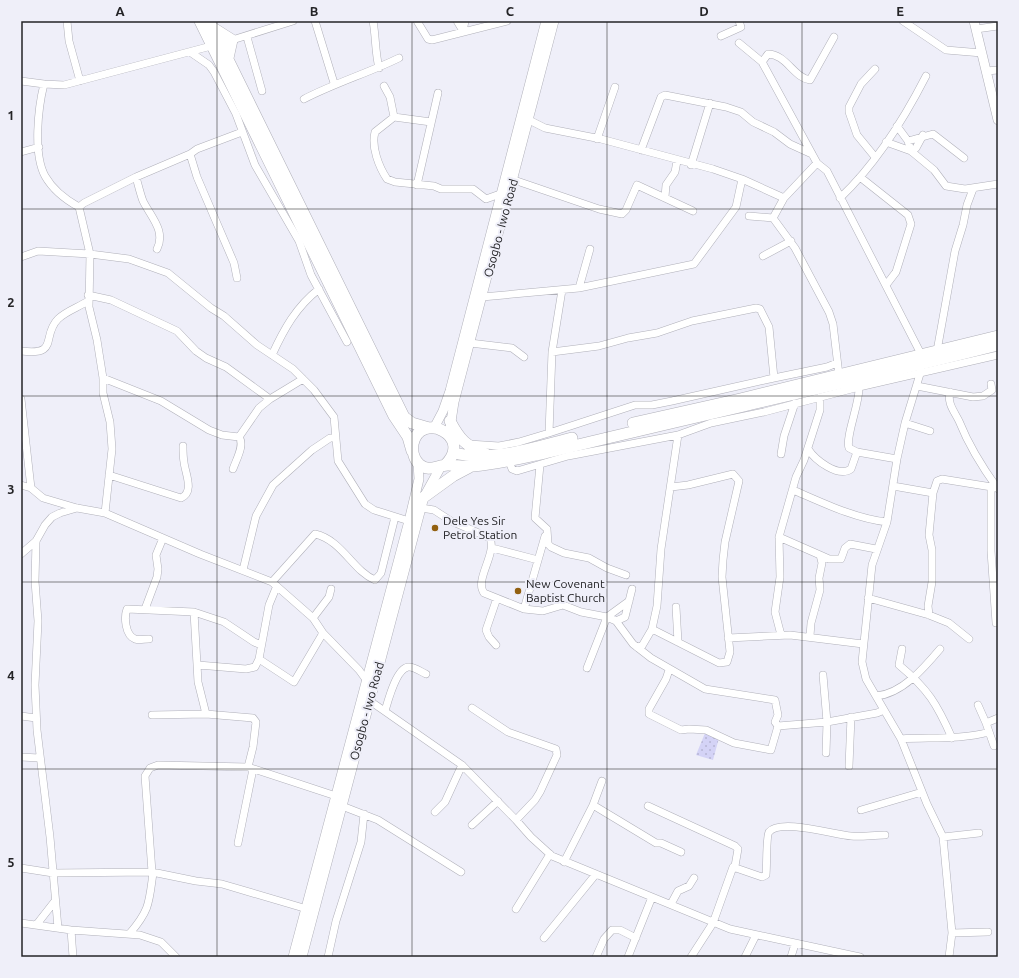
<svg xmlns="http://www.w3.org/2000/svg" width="1019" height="978" font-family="Ubuntu,sans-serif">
  <defs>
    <pattern id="green-dots" width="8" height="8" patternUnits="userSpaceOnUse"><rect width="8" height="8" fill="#d4d3f6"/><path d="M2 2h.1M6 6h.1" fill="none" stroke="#b6b5d3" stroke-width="1.8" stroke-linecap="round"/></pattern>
  </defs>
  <rect width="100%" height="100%" fill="#efeff9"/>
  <path fill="url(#green-dots)" d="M705 733 719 738 713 760 696 755Z"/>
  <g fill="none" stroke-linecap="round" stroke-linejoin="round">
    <defs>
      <path id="minor" d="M67 21 69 41 80 81
        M315 21 334 83
        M373 21C376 37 375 52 379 68
        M417 21 428 39 432 40 507 21
        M457 21 463 31
        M903 21 946 50 982 53
        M976 29 998 26
        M463 31 465 21
        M721 36 741 27 739 21
        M247 37 262 91
        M229 41 293 21
        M739 43 762 62 817 163 827 171 921 354
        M190 52 209 65 214 72 236 114 255 165 299 241 311 275 347 342
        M762 62 768 54C786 54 794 78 810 80L834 37
        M986 71 998 70
        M21 81 44 84 64 85 215 45
        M44 84C38 108 33 154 45 176 53 190 66 200 79 207
        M384 86 390 97 394 117
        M304 99C335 83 368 73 399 58
        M529 120 545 128 601 139 713 169 742 179 784 198
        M431 122 394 117 375 132C371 147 379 167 387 179L395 182 434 186 441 189H473L486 199 500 194
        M897 126 908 141 911 151 916 148 923 135
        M597 139 615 87
        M908 141 933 134 964 158
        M886 142 911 151 934 170 946 186 965 189 998 184
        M641 150 661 97 665 95 726 107 741 112 753 122 774 132 790 144 812 154
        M21 152 39 147
        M190 154 197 177 234 263 237 278
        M875 157 857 135 849 112V107L861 84 875 69
        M817 163 784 198 773 218 795 248 829 312 833 324 839 375
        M691 165 710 103
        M136 177C138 184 140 193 143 201 151 217 166 231 157 249
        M860 177 908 215 911 224 896 272 886 285
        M514 180 599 209 622 214 626 210 637 185 693 211
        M417 185 438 93
        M665 197 666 185 675 172 677 161
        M840 198C876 164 904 119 926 76
        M749 216 773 218
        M763 256 791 241
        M21 257 38 251 90 254 129 259 168 273 211 308 224 316 257 345 293 369 314 390 334 417 338 461 365 504 374 510 409 521
        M579 288 590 249
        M88 295 111 300 177 331 196 351 206 358 226 367 270 399
        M482 297 579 288 694 264 736 207 742 179
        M470 343 512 348 524 357
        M21 351C60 356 41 336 58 319 66 311 79 307 88 301
        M937 351 955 251 963 225 967 205 973 189
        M552 352 599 346 628 338 657 333 692 321 756 308 760 309 769 327 774 378 827 367 837 363
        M272 355C284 329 296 307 319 289
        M920 365V374L905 423 897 459 887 522 872 565 862 662 866 679 901 739 927 804 943 837 952 933 949 957
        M103 378 161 401 209 430 222 435 239 437
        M917 386 973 397 983 396 992 390 991 384
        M859 387C860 403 845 437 849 448L857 452 897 459
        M950 392C947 403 954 411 959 421 969 446 982 467 998 489
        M21 399 31 488 43 498 77 508 105 513 200 554 272 582 313 618 323 633 359 670 367 681
        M905 423 930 431
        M549 433 635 405H652L672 401 774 378
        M239 437 259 408 270 399 303 379
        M469 444 499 446 519 442 549 433 552 352 562 290
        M808 449C815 460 838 478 851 469L857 452
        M781 454 784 436 795 403
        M509 461 512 469 517 471 568 456 678 435 711 423 764 412 859 387 998 355
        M540 465 535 518 547 529 548 544 551 547 564 553 589 558 607 568 626 575
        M233 469C236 460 245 445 239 437
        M109 475 181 498C195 492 185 473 184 462 183 457 183 451 183 446
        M21 485 31 488
        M893 486 933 493
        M991 488V551L996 623
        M793 490C821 502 856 519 887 522
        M421 508 434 510 451 521 490 538C497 554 474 580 484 593L524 609 543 611 563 605 581 612 607 617 616 621 633 644 651 658 705 689 775 700 778 715 775 722 778 726 771 750 734 743 706 730 689 729 681 730 649 714V709L666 679 669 670
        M105 513 112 449 110 422 103 393V378L97 340 89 307 90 254 79 207 84 203 136 177 190 154 197 149 242 132
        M779 537 820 555
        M36 541 35 581 38 621 35 685 37 730 50 837 58 928
        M492 548 538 560
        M21 554 36 541 45 525 52 517 60 513 77 508
        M243 570 256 516 273 485 312 450 330 438H336
        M272 582 315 534C342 540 353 571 375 580L381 573 395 517
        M868 598 929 615 949 623 969 639
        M676 607 678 642
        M145 609 157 577 158 569 156 555 163 538
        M524 609 545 536
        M194 612 198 682 206 714
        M929 615 928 606 932 582V550L929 535 933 493 937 481 942 479 998 488
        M313 618 329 597 331 589
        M616 621 625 617 632 589
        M652 629 719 663 727 662 730 652 722 577 723 560 725 542 739 481 733 474 688 485 671 487
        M781 635 775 612 780 577 779 537 796 477 804 460 820 410V397
        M810 636 811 623 820 590 819 578 822 563 820 555 829 559H841L845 548 850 544 876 549
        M728 638 790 635 863 644
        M149 639C144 639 139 640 135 639 125 635 124 617 127 609L194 612 224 622 254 642 261 645
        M496 645 489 637 486 630 497 598
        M637 647 642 646 652 629 657 606 661 549 678 435
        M902 649 899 665C928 689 937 704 952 738
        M259 659 294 682 323 633
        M198 665 246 669 255 667 259 659 269 605 276 588
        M587 668 607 617 629 601
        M823 675 827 722 826 753
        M876 696C902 694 924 668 940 649
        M370 701 462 765 516 820 531 837 552 856 730 929 860 957
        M978 705 986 723 994 746
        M472 708 508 732 556 749 557 755 540 792 535 800 516 820
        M385 711C388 701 396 669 408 667 414 666 421 672 426 674
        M152 715 206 714 253 718 256 722 253 747 248 767
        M21 716 36 718
        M986 723 998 718
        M778 726 827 722 877 713 884 710
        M901 739C930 737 960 740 989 732
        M21 757 39 758
        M849 766 851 717
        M593 805 656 843H661L681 852
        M342 806 378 820 461 872
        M648 806 735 846 738 849 735 866
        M861 810 922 792
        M435 812 445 802 462 765
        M472 825 498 801
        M943 837 979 833
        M238 843 253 769
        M564 862 593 805 602 781
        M21 868 53 873 152 872 196 881 222 884 307 909
        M152 872 145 776 150 768 158 765 248 767 336 796
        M671 904 678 891 689 886 694 878
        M516 909 550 854
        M21 923 71 930 140 935 161 942 176 957
        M37 924 55 901
        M71 930 73 957
        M130 933C150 910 149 902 153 873
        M952 933 988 932
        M544 938 596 874
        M328 957 336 921 361 842 364 814
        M596 957 604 939 612 930H620L636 938
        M628 957 652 897
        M691 957 713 923 733 867 762 877 766 875C767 867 766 836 769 832 780 818 835 835 851 836 862 837 873 835 885 835
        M745 957 756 935
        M791 957 795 944"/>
      <path id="major" d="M974 21 998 120
        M434 428 443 411 450 391 546 21
        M450 428 454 402 554 21
        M293 957 409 521 419 479 418 463
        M302 957 421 508 424 497 440 468"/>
      <path id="highway" d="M200 21 394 416 408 437 412 451
        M209 21 404 417 412 423 429 428
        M213 28 232 40 228 58
        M450 421C460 440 466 446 486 454
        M633 423 740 399 998 336
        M453 453C493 462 533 448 572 438
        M445 465C475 436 420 410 413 444 412 451 414 459 419 464 429 473 437 465 448 465 456 465 465 467 473 466 497 464 521 458 545 453 696 416 848 383 998 345
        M424 497 453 476 470 467"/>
    </defs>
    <use href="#minor" stroke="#b0b0b9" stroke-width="8"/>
    <use href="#major" stroke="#b0b0b9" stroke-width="10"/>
    <use href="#highway" stroke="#b0b0b9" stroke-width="12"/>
    <use href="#minor" stroke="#fff" stroke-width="7"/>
    <use href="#major" stroke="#fff" stroke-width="9"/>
    <use href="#highway" stroke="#fff" stroke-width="11"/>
  </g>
  <path fill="none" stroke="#242427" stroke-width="1" stroke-opacity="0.55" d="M217 21V957M412 21V957M607 21V957M802 21V957M21 209H998M21 396H998M21 582H998M21 769H998"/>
  <g fill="#926010" stroke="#efeff9" stroke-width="1.5">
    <circle cx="435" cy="528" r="4"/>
    <circle cx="518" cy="591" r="4"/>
  </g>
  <g text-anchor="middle" stroke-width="4" stroke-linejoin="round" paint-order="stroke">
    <g font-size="12" fill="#242427" stroke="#efeff9">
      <text transform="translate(501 228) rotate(-75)" y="4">Osogbo - Iwo Road</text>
      <text transform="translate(367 711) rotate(-75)" y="4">Osogbo - Iwo Road</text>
    </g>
    <g font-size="12" fill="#242427" stroke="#efeff9" text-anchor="start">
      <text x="443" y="525">Dele Yes Sir<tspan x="443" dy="14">Petrol Station</tspan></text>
      <text x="526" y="588">New Covenant<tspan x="526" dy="14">Baptist Church</tspan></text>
    </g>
  </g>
  <rect width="1019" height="978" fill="none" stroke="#efeff9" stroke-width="44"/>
  <rect x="22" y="22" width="975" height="934" fill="none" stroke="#242427" stroke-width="1.5"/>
  <g font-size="13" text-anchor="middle" font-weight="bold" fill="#242427">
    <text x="120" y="16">A</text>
    <text x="314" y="16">B</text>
    <text x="510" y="16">C</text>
    <text x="704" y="16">D</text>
    <text x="900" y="16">E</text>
    <text x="11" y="120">1</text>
    <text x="11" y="307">2</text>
    <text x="11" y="494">3</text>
    <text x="11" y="680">4</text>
    <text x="11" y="867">5</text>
  </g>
</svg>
